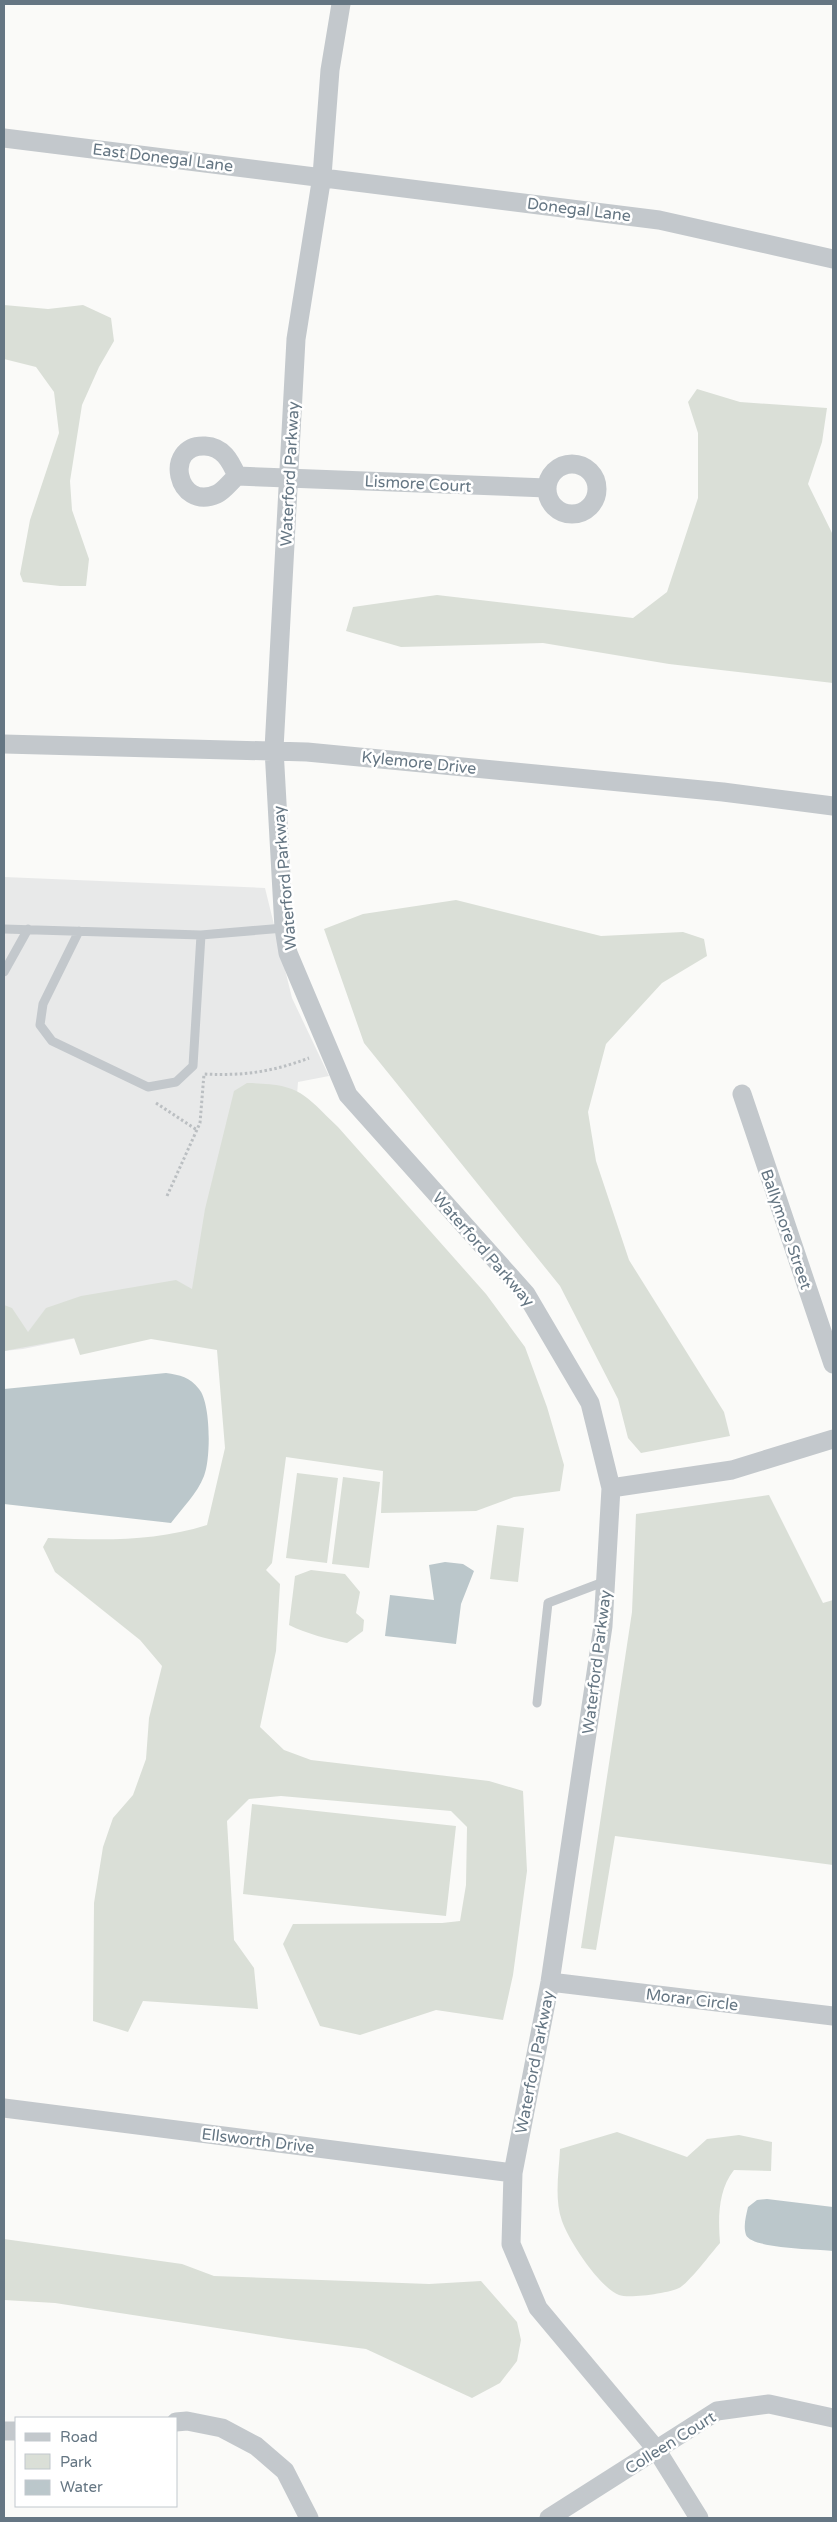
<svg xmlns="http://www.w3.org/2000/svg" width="837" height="2522" font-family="'Varela Round',sans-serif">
  <rect width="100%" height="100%" fill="#fafaf8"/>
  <path fill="#e8e9e9" d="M4 877 265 888 292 998 329 1076 298 1082 281 1296 23 1349 4 1351Z"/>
  <path fill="#dadfd7" d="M4 305 48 309 83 305 111 318 114 341 99 367 82 405 70 481 72 510 89 559 86 586H60L23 582 20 574 30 520 59 433 54 392 36 367 4 359Z
    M697 389 740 402 827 408 822 442 808 484 833 535V683L669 664 543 643 401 647 346 631 353 607 437 595 633 618 667 592 698 498V433L688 402Z
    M456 900 601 936 683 932 704 939 707 956 662 983 606 1044 588 1112 596 1161 629 1260 724 1412 730 1436 641 1453 628 1438 618 1399 560 1286 364 1043 324 929 363 914Z
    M247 1083C300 1084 302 1092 338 1127L486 1294 525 1347 547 1407 564 1465 560 1491 514 1497 476 1511 381 1513 383 1471 286 1457 272 1563 266 1570 280 1584 276 1651 260 1727 284 1750 311 1760 489 1781 523 1791 527 1871 513 1975 503 2020 436 2010 360 2035 320 2026 283 1944 293 1924 442 1923 460 1921 466 1885 467 1827 451 1811 281 1796 249 1799 227 1821 234 1940 254 1968 258 2009 143 2001 128 2032 93 2021 94 1903 103 1847 113 1818 133 1795 146 1759 149 1718 162 1666 140 1640 55 1572 43 1547 48 1538C103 1540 153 1542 207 1525L225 1448 217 1350 151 1339 80 1355 74 1338 4 1351V1305L12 1308 28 1332 46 1308 81 1296 176 1280 192 1289 205 1209 234 1091Z
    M297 1473 338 1478 327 1563 286 1558Z
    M343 1477 380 1482 369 1568 332 1564Z
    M769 1495 823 1603 833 1600V1865L615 1836 596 1950 581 1948 632 1612 636 1514Z
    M497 1525 524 1528 518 1582 490 1579Z
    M311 1570 345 1574 360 1592 356 1613 364 1620 363 1631 347 1643C328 1639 307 1634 289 1625L295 1576Z
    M252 1804 456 1826 446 1916 243 1894Z
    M617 2132 687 2157 707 2139 739 2135 772 2142 771 2171 734 2170C718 2190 718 2218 720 2243 712 2252 688 2284 679 2288 669 2293 629 2299 619 2295 599 2287 569 2241 562 2221 554 2198 559 2172 560 2149Z
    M4 2239 182 2264 214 2276 429 2284 481 2281 517 2322 521 2340 517 2361 500 2383 472 2398 366 2349 288 2339 55 2303 4 2300Z"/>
  <path fill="#bbc7cb" d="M166 1373C180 1375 190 1377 199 1389 211 1403 211 1459 204 1476 197 1494 183 1507 171 1523L4 1504V1389Z
    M445 1562 463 1564 474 1571 461 1604 456 1644 385 1636 390 1595 434 1600 429 1565Z
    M767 2199 833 2207V2251C818 2249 752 2249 746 2235 743 2226 746 2216 748 2207L757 2200Z"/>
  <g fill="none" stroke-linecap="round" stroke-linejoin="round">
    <path stroke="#bbbfc2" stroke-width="3" stroke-dasharray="2.5 2.5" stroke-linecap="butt" d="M156 1103 197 1130
      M167 1196 200 1123 204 1074C243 1076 272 1072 309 1058"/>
    <path stroke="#c3c8cc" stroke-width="9" d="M4 929 201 935 284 928
      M79 931 43 1004 40 1025 52 1041 148 1087 176 1082 193 1066 201 935
      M4 972 28 929
      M537 1703 548 1603 606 1581"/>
    <path stroke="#c3c8cc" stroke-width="19" d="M341 4 330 70 322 176 296 339 274 749 284 928 288 953 348 1095 526 1294 590 1403 611 1488 603 1626 550 1982 513 2173 511 2244 538 2308 656 2449 699 2518
      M4 138 659 220 833 259
      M547 489a25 25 0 1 1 50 0a25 25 0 1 1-50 0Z
      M237 476C230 460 223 447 205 446 163 444 176 512 217 494 224 491 231 481 237 476L547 488
      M4 744 307 752 723 792 833 806
      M742 1094 833 1364
      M611 1488 732 1470 833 1439
      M550 1982 833 2016
      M4 2108 513 2173
      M176 2422 187 2421 222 2428 256 2446 285 2471 309 2518
      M4 2431H16
      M549 2518 717 2411 769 2404 833 2418"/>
  </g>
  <g text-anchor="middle" stroke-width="5" stroke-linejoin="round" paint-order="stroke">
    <g font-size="16" fill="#657683" stroke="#fff">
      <text transform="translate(163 157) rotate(7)" y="6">East Donegal Lane</text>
      <text transform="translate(579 209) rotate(7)" y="6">Donegal Lane</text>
      <text transform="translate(289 474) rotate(-87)" y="6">Waterford Parkway</text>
      <text transform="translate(418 483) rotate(3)" y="6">Lismore Court</text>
      <text transform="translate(419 762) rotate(6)" y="6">Kylemore Drive</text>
      <text transform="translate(284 878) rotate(-95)" y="6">Waterford Parkway</text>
      <text transform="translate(787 1229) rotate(71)" y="6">Ballymore Street</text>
      <text transform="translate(484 1249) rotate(49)" y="6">Waterford Parkway</text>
      <text transform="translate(596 1662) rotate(-83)" y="6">Waterford Parkway</text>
      <text transform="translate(692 1999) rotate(7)" y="6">Morar Circle</text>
      <text transform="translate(534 2062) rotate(-79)" y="6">Waterford Parkway</text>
      <text transform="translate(258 2140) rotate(7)" y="6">Ellsworth Drive</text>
      <text transform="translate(670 2442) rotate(-32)" y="6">Colleen Court</text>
    </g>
  </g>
  <rect width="837" height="2522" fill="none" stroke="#657683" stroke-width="10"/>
  <rect x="15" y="2417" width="162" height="90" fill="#ffffff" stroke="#c1c8cd"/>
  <rect x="25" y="2433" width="25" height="8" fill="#c3c8cc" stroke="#c1c8cd"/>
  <text x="60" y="2442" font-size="15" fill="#657683">Road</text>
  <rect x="25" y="2454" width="25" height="15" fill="#dadfd7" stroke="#c1c8cd"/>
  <text x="60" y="2467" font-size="15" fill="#657683">Park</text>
  <rect x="25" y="2480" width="25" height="15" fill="#bbc7cb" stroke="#c1c8cd"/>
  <text x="60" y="2492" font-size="15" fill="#657683">Water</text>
</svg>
